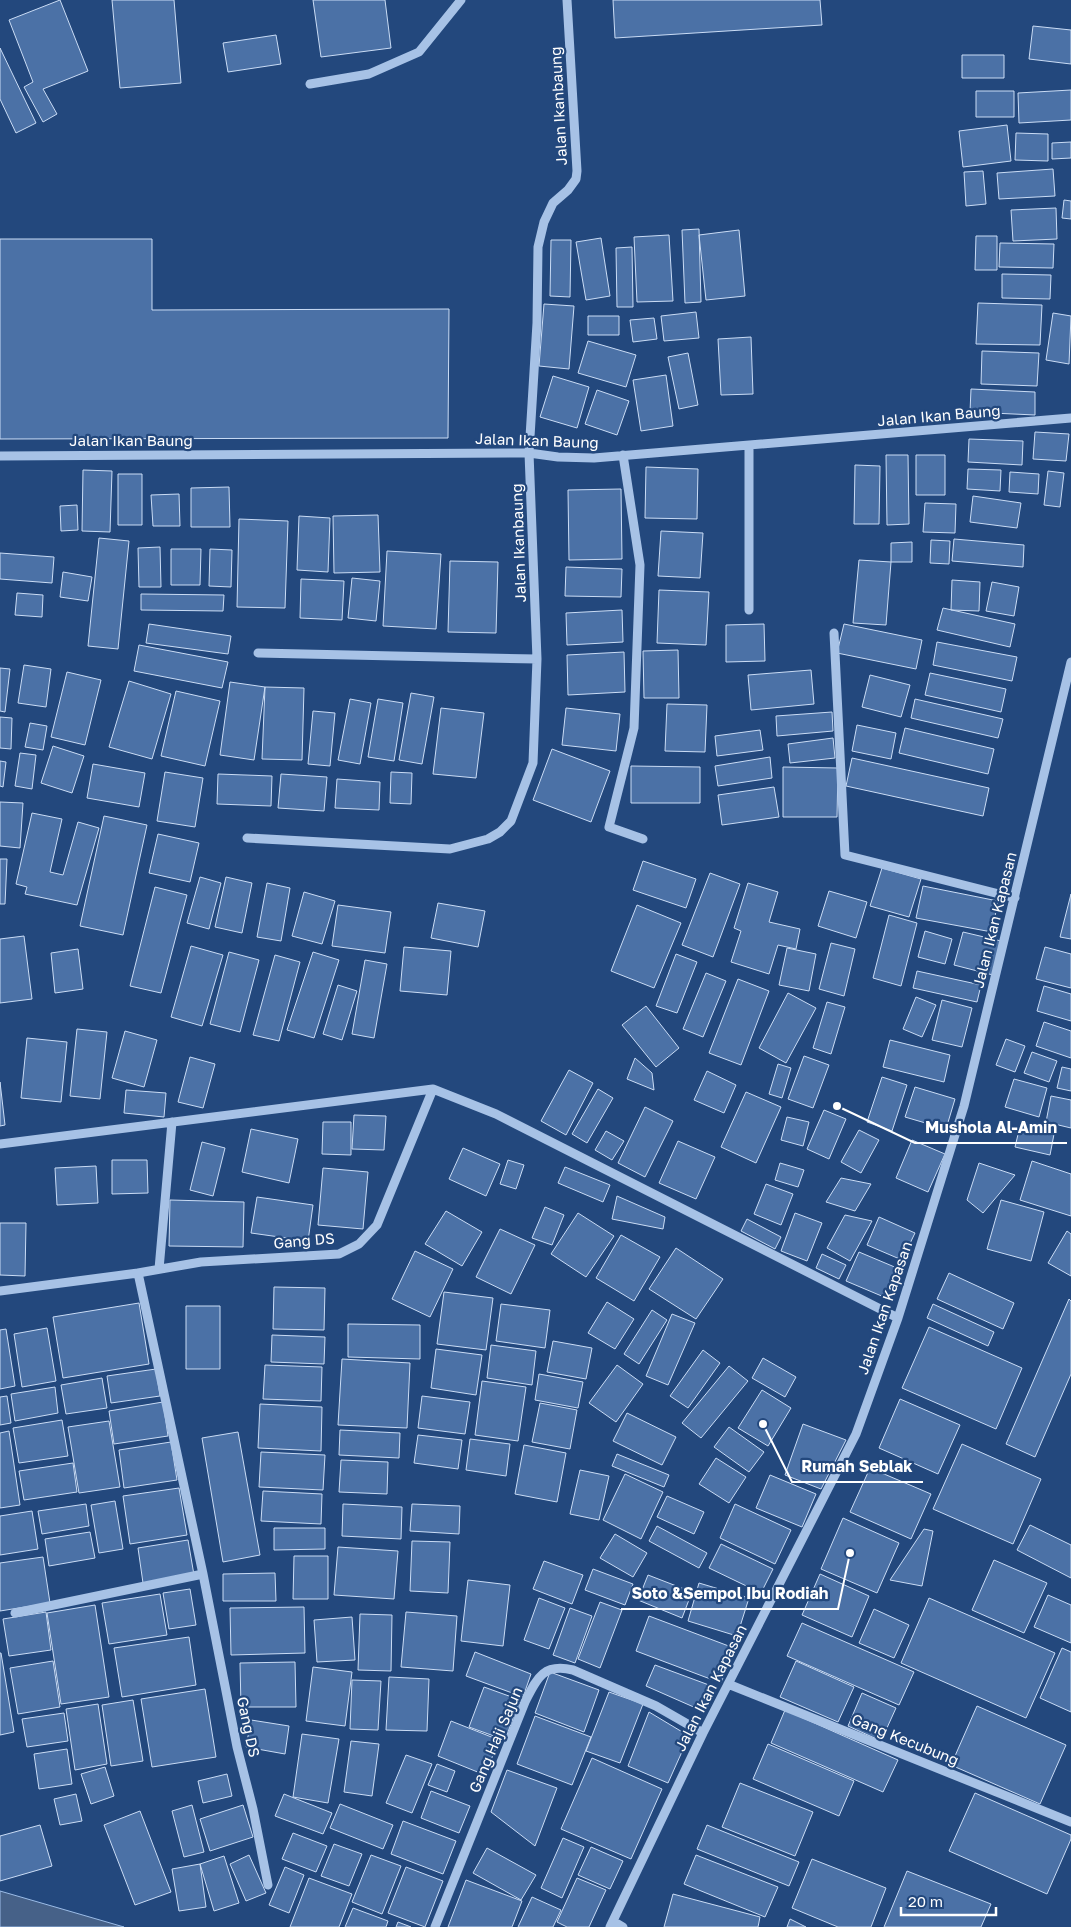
<svg xmlns="http://www.w3.org/2000/svg" width="1071" height="1927" font-family="'Golos Text',sans-serif">
  <rect width="100%" height="100%" fill="#23487d"/>
  <path fill="#466188" stroke="#9bbce7" d="M0 1891 124 1927H0Z"/>
  <path fill="#4b71a6" stroke="#cadcf5" d="M60 0 88 71 43 89 57 114 43 122 24 87 33 82 9 20Z
    M112 0H174L181 83 120 88Z
    M313 0H385L391 48 321 57Z
    M613 0H820L822 25 615 38Z
    M1033 26 1071 30V64L1029 59Z
    M276 35 281 64 228 72 223 43Z
    M0 48 36 123 16 133 0 99Z
    M962 55H1004V78H962Z
    M1071 90V120L1019 123 1018 93Z
    M976 91H1014V117H976Z
    M1007 125 1011 161 963 167 959 131Z
    M1016 133 1048 134V161L1015 160Z
    M1071 142V158L1052 159V143Z
    M1053 169 1055 196 999 199 997 173Z
    M983 171 986 204 966 206 964 172Z
    M1064 200 1071 201V219L1062 218Z
    M1056 208 1057 239 1013 241 1011 210Z
    M699 229 701 302 685 303 682 230Z
    M739 230 745 296 706 300 699 235Z
    M669 235 673 301 637 302 634 237Z
    M976 236H997V270H975Z
    M601 238 610 296 586 300 576 242Z
    M0 239H152V310L449 309 448 438 0 439Z
    M551 240H571L570 297 550 296Z
    M1000 243 1054 244 1053 268 999 267Z
    M632 247 633 307H617L616 248Z
    M1002 274 1051 275 1050 299 1002 298Z
    M978 303 1042 305 1040 345 976 344Z
    M544 304 574 306 569 369 539 366Z
    M696 312 699 338 664 341 661 316Z
    M1053 313 1071 316 1069 364 1046 360Z
    M588 316H619V335H588Z
    M654 318 657 339 633 342 630 320Z
    M751 337 753 394 721 395 718 339Z
    M588 341 636 355 626 387 578 373Z
    M982 351 1039 353 1037 386 981 384Z
    M688 353 698 405 679 409 668 357Z
    M666 375 673 426 641 431 633 380Z
    M553 376 589 387 577 428 540 417Z
    M971 389 1035 392V415L970 412Z
    M597 390 629 401 617 435 585 424Z
    M1035 432 1069 434 1066 461 1033 459Z
    M969 439 1023 441 1022 465 968 462Z
    M886 455H908L909 524 887 525Z
    M916 455H945V495H916Z
    M855 465 880 466 879 524H854Z
    M646 467 698 469 697 519 645 518Z
    M968 469 1001 470 1000 491 967 489Z
    M83 470 112 471 110 532 82 531Z
    M1048 471 1064 473 1060 507 1044 505Z
    M1010 472 1039 474 1038 494 1009 492Z
    M118 474H142V525H118Z
    M229 487 230 527H191V488Z
    M621 489 622 559 569 560 568 490Z
    M179 494 180 526H153L151 495Z
    M973 496 1021 503 1017 528 970 522Z
    M925 503 956 504 955 533 923 532Z
    M77 505 78 530 61 531 60 506Z
    M378 515 380 572 334 573 333 516Z
    M299 516 330 518 328 572 297 570Z
    M239 519 288 521 285 608 237 607Z
    M661 531 703 533 700 578 658 576Z
    M99 538 129 541 118 649 88 646Z
    M954 539 1024 545 1023 567 952 561Z
    M931 540 950 541 949 564 930 563Z
    M912 542V562H891V543Z
    M160 547 161 587H139L138 548Z
    M171 549H201L200 585H171Z
    M210 549 232 550 231 587 209 586Z
    M387 551 441 554 436 629 383 626Z
    M0 553 54 557 52 583 0 579Z
    M859 560 891 562 886 625 853 623Z
    M450 561 498 562 496 633 448 632Z
    M566 567 622 569 621 597 565 596Z
    M63 572 92 577 88 601 60 597Z
    M352 578 380 581 376 621 348 618Z
    M301 579 344 581 342 620 300 618Z
    M952 580 980 582 979 611 951 610Z
    M992 582 1019 587 1014 616 986 611Z
    M659 590 709 592 706 645 657 643Z
    M17 593 43 595 42 617 15 615Z
    M141 594 224 595 223 611 141 610Z
    M943 608 1015 624 1010 647 937 630Z
    M622 610 623 642 567 645 566 613Z
    M149 624 231 636 228 654 146 643Z
    M764 624 765 661 726 662V625Z
    M844 624 922 640 916 669 837 653Z
    M937 642 1017 657 1012 681 933 665Z
    M139 645 228 662 222 688 134 671Z
    M678 650 679 698H644L643 651Z
    M624 652 625 692 568 695 567 655Z
    M24 665 51 669 46 707 18 703Z
    M0 668 10 669 5 712 0 711Z
    M811 670 814 704 751 710 748 675Z
    M67 672 101 680 85 745 51 737Z
    M930 673 1006 689 1001 712 925 695Z
    M870 675 910 685 901 717 862 707Z
    M129 681 171 694 152 759 109 747Z
    M230 682 265 687 254 760 220 755Z
    M265 687 304 688 302 760 262 759Z
    M176 691 220 701 205 766 161 756Z
    M411 693 434 697 422 764 399 760Z
    M350 699 371 703 360 764 338 760Z
    M378 699 403 703 394 761 368 757Z
    M915 699 1003 719 998 738 911 718Z
    M667 704 707 705 705 752 665 751Z
    M441 708 484 713 476 778 433 774Z
    M566 708 620 714 616 751 562 745Z
    M313 711 335 713 330 766 308 764Z
    M832 712 833 731 777 736 776 716Z
    M0 717 12 718 11 749 0 748Z
    M30 723 47 726 43 750 25 747Z
    M857 725 896 733 891 759 852 751Z
    M905 728 994 749 988 774 899 753Z
    M760 730 763 750 717 756 715 736Z
    M833 738 835 758 790 763 788 744Z
    M53 746 84 756 72 793 41 783Z
    M552 749 610 771 591 822 533 800Z
    M20 753 36 755 32 789 15 786Z
    M770 757 772 778 718 786 715 766Z
    M852 758 989 788 983 816 846 786Z
    M0 761 6 762 3 787 0 786Z
    M93 764 145 773 139 807 87 798Z
    M631 766 700 767V803H631Z
    M783 767 838 768 837 817H783Z
    M165 772 203 778 195 827 157 821Z
    M391 772 412 773 411 804 390 803Z
    M218 774 272 776 271 806 217 804Z
    M281 774 327 777 324 811 278 808Z
    M337 779 380 782 379 810 335 808Z
    M774 787 779 817 722 825 718 795Z
    M0 802 23 803 20 848 0 846Z
    M32 813 62 819 50 872 63 875 78 822 99 828 77 905 25 894 27 887 16 884Z
    M104 816 147 825 123 935 80 926Z
    M158 834 199 843 190 882 149 873Z
    M0 859H7L5 904H0Z
    M643 861 696 879 686 908 633 890Z
    M882 868 921 879 909 917 870 906Z
    M710 873 740 884 713 957 682 945Z
    M200 877 221 883 209 929 187 923Z
    M226 877 252 883 242 933 215 927Z
    M267 883 290 888 281 941 257 937Z
    M748 883 778 892 769 922 800 929 796 949 778 945 769 974 731 962 741 931 734 928Z
    M923 886 998 901 992 932 916 918Z
    M155 887 187 895 161 993 130 986Z
    M829 891 867 902 856 938 818 926Z
    M304 892 335 901 322 944 292 936Z
    M1071 894V939L1060 937Z
    M438 903 485 911 478 947 431 938Z
    M338 905 391 912 385 953 332 946Z
    M637 905 681 923 654 988 611 971Z
    M889 915 917 923 901 986 873 978Z
    M925 931 952 939 945 964 918 957Z
    M963 932 1001 941 993 975 954 965Z
    M24 936 32 999 0 1003V939Z
    M831 943 855 949 844 996 819 989Z
    M191 946 223 955 202 1026 171 1017Z
    M404 947 451 951 447 995 400 991Z
    M1045 947 1071 954V988L1036 979Z
    M787 948 816 954 809 991 779 985Z
    M78 949 83 989 55 993 51 953Z
    M229 952 259 960 240 1032 210 1024Z
    M313 952 339 960 314 1038 287 1030Z
    M676 954 697 962 677 1013 656 1006Z
    M275 955 300 962 279 1041 253 1035Z
    M365 960 387 964 374 1038 352 1034Z
    M917 971 981 985 977 1002 913 988Z
    M706 973 726 981 703 1037 683 1029Z
    M738 979 769 991 741 1065 709 1053Z
    M338 985 357 991 342 1040 323 1034Z
    M1044 986 1071 994V1021L1037 1011Z
    M788 993 816 1008 786 1063 759 1048Z
    M916 997 936 1005 922 1037 903 1029Z
    M942 1000 972 1008 962 1047 932 1040Z
    M827 1002 845 1007 831 1054 813 1048Z
    M646 1006 679 1048 656 1067 622 1025Z
    M1044 1022 1071 1031V1058L1036 1046Z
    M77 1029 107 1032 100 1099 70 1096Z
    M125 1031 157 1040 144 1087 112 1078Z
    M27 1038 67 1042 61 1102 21 1098Z
    M1006 1039 1025 1046 1015 1072 996 1065Z
    M890 1040 950 1055 944 1082 883 1067Z
    M1032 1052 1057 1061 1049 1082 1024 1073Z
    M804 1056 829 1065 813 1108 788 1099Z
    M190 1057 215 1064 203 1108 178 1102Z
    M635 1058 652 1073 654 1090 627 1079Z
    M778 1064 791 1068 782 1098 769 1094Z
    M1062 1067 1071 1069V1091L1057 1088Z
    M569 1070 593 1083 566 1135 541 1121Z
    M707 1071 736 1085 724 1113 694 1100Z
    M882 1077 907 1085 892 1131 867 1122Z
    M1014 1079 1047 1088 1039 1117 1005 1107Z
    M0 1082 5 1125 0 1126Z
    M915 1087 955 1099 946 1129 905 1117Z
    M598 1089 613 1098 587 1143 572 1134Z
    M126 1090 166 1093 164 1117 124 1113Z
    M746 1092 781 1107 756 1163 721 1147Z
    M1051 1096 1071 1100V1128L1046 1122Z
    M645 1107 673 1121 645 1177 618 1163Z
    M824 1110 846 1119 829 1159 807 1149Z
    M354 1115 386 1116 384 1150 352 1149Z
    M787 1117 809 1122 803 1146 781 1140Z
    M323 1122H351V1155L322 1154Z
    M1021 1122 1055 1129 1050 1155 1015 1147Z
    M251 1129 298 1139 289 1183 242 1172Z
    M859 1130 879 1140 861 1173 841 1162Z
    M606 1131 624 1141 612 1160 595 1150Z
    M912 1140 945 1154 928 1192 896 1178Z
    M678 1141 715 1157 696 1199 659 1183Z
    M202 1142 225 1148 213 1196 190 1190Z
    M463 1148 500 1164 486 1196 449 1179Z
    M112 1160H147L148 1193 112 1194Z
    M508 1160 524 1165 516 1189 500 1184Z
    M1032 1161 1071 1174V1216L1020 1200Z
    M780 1163 804 1170 798 1187 775 1180Z
    M979 1163 1015 1175 983 1213 967 1200Z
    M96 1166 98 1203 57 1205 55 1168Z
    M565 1167 610 1185 603 1202 558 1183Z
    M323 1168 368 1172 363 1229 318 1225Z
    M841 1178 871 1184 855 1211 826 1202Z
    M766 1184 793 1194 781 1225 754 1214Z
    M617 1196 665 1217 663 1229 612 1219Z
    M257 1197 313 1205 308 1241 251 1233Z
    M170 1200 244 1202 243 1247 169 1246Z
    M1001 1200 1044 1212 1031 1261 987 1249Z
    M545 1207 564 1215 552 1245 532 1238Z
    M446 1211 482 1232 462 1266 425 1244Z
    M578 1213 614 1236 586 1277 551 1254Z
    M795 1213 822 1223 807 1261 781 1251Z
    M845 1215 872 1221 850 1261 827 1248Z
    M879 1217 915 1233 902 1260 867 1245Z
    M747 1219 781 1237 775 1249 741 1231Z
    M0 1223H26L25 1276 0 1275Z
    M500 1229 535 1245 511 1294 476 1277Z
    M1067 1231 1071 1234V1276L1048 1263Z
    M621 1235 660 1257 634 1301 596 1278Z
    M676 1248 723 1279 696 1319 649 1289Z
    M415 1251 453 1269 430 1317 392 1299Z
    M859 1252 897 1268 884 1297 846 1281Z
    M822 1254 846 1265 839 1279 816 1268Z
    M949 1273 1014 1303 1003 1329 937 1299Z
    M274 1287 325 1288 324 1330 273 1329Z
    M444 1292 493 1298 486 1350 437 1344Z
    M1069 1299 1071 1301V1374L1035 1457 1006 1444Z
    M607 1302 634 1319 615 1349 588 1333Z
    M139 1303 149 1364 63 1378 53 1317Z
    M501 1304 550 1310 545 1348 496 1341Z
    M933 1304 994 1332 988 1346 927 1318Z
    M186 1306H220V1369H186Z
    M652 1310 667 1320 639 1364 624 1354Z
    M672 1314 695 1323 668 1385 646 1376Z
    M348 1324 420 1325V1359L348 1357Z
    M929 1327 1022 1368 996 1429 902 1388Z
    M47 1328 56 1381 22 1387 14 1334Z
    M6 1329 15 1386 0 1389V1330Z
    M272 1335 325 1337 324 1364 271 1362Z
    M553 1341 592 1348 586 1379 547 1372Z
    M491 1345 536 1351 532 1385 487 1378Z
    M436 1349 482 1355 476 1395 431 1388Z
    M703 1350 720 1363 688 1408 670 1396Z
    M763 1358 796 1377 785 1397 752 1378Z
    M342 1359 410 1363 407 1428 338 1425Z
    M265 1365 322 1367 321 1401 263 1399Z
    M617 1365 643 1384 616 1422 589 1403Z
    M729 1366 748 1381 701 1438 682 1423Z
    M156 1369 160 1396 111 1403 107 1376Z
    M539 1374 583 1382 578 1408 535 1400Z
    M102 1378 107 1408 66 1414 61 1385Z
    M482 1381 526 1387 518 1441 475 1435Z
    M55 1387 58 1413 15 1421 11 1394Z
    M762 1390 791 1408 768 1446 738 1428Z
    M7 1396 11 1423 0 1425V1397Z
    M422 1396 470 1402 465 1434 418 1428Z
    M900 1399 960 1425 938 1474 879 1448Z
    M163 1402 168 1436 114 1444 109 1411Z
    M540 1403 577 1410 570 1449 532 1442Z
    M260 1404 322 1407 321 1451 258 1448Z
    M627 1413 676 1437 662 1465 613 1441Z
    M62 1420 68 1456 19 1463 13 1428Z
    M109 1421 120 1487 79 1493 68 1427Z
    M803 1424 846 1440 821 1489 785 1475Z
    M729 1427 764 1452 749 1472 714 1447Z
    M340 1430 400 1433 399 1458 339 1455Z
    M9 1431 20 1505 0 1508V1433Z
    M238 1432 260 1555 223 1562 202 1438Z
    M418 1435 462 1440 458 1469 414 1463Z
    M470 1439 510 1444 506 1476 466 1470Z
    M171 1442 177 1480 124 1488 119 1450Z
    M962 1444 1041 1479 1013 1544 933 1509Z
    M524 1445 566 1453 557 1502 515 1494Z
    M261 1452 325 1455 323 1490 259 1487Z
    M617 1454 669 1475 664 1487 612 1466Z
    M716 1458 746 1477 729 1503 699 1484Z
    M341 1460 388 1462 387 1494 339 1492Z
    M73 1463 77 1492 24 1500 19 1471Z
    M870 1468 931 1494 911 1539 850 1512Z
    M580 1470 609 1476 599 1520 570 1514Z
    M625 1474 663 1492 641 1539 603 1520Z
    M770 1475 816 1494 802 1527 756 1508Z
    M179 1488 187 1535 130 1544 123 1496Z
    M263 1491 322 1494 321 1524 261 1521Z
    M667 1496 704 1512 694 1534 657 1517Z
    M115 1501 123 1549 99 1553 91 1505Z
    M86 1504 89 1526 42 1534 38 1511Z
    M343 1504 402 1507 401 1539 342 1536Z
    M412 1504 460 1506 459 1534 410 1531Z
    M735 1504 791 1530 775 1564 720 1538Z
    M32 1511 38 1549 0 1555V1516Z
    M843 1518 899 1543 877 1593 821 1569Z
    M1030 1525 1071 1545V1578L1017 1550Z
    M657 1526 707 1553 699 1568 649 1541Z
    M274 1528H325V1549L274 1550Z
    M924 1529 933 1531 922 1586 890 1580Z
    M90 1532 95 1558 49 1566 45 1539Z
    M615 1534 647 1553 633 1577 600 1558Z
    M188 1540 194 1575 143 1583 138 1548Z
    M412 1541 450 1542 448 1593 410 1591Z
    M721 1544 773 1569 761 1593 709 1568Z
    M338 1547 398 1551 394 1599 334 1595Z
    M294 1556H328V1599H293Z
    M43 1557 50 1603 0 1611V1563Z
    M994 1560 1047 1583 1024 1633 972 1610Z
    M544 1561 583 1575 572 1604 533 1589Z
    M593 1569 633 1584 625 1605 585 1590Z
    M275 1573 276 1601H223V1574Z
    M820 1574 869 1596 852 1637 802 1615Z
    M648 1575 692 1592 682 1618 638 1600Z
    M468 1580 510 1585 503 1646 461 1641Z
    M699 1583 749 1598 737 1636 688 1621Z
    M190 1589 196 1625 169 1629 163 1593Z
    M160 1594 167 1635 109 1644 102 1603Z
    M1048 1595 1071 1605V1643L1034 1627Z
    M539 1598 565 1608 549 1649 524 1640Z
    M929 1598 1055 1653 1026 1718 901 1663Z
    M600 1602 622 1610 600 1668 578 1659Z
    M95 1605 109 1697 61 1704 47 1613Z
    M304 1607 305 1653 231 1655 230 1608Z
    M570 1608 592 1616 575 1663 553 1655Z
    M874 1609 909 1625 894 1658 859 1643Z
    M46 1612 51 1650 9 1656 3 1619Z
    M406 1612 457 1616 453 1671 401 1667Z
    M360 1614 392 1615 391 1671 358 1670Z
    M649 1616 734 1648 721 1683 636 1651Z
    M352 1617 355 1660 317 1662 314 1620Z
    M802 1623 914 1672 899 1705 787 1656Z
    M189 1637 196 1685 122 1697 114 1648Z
    M1062 1648 1071 1652V1712L1040 1698Z
    M475 1652 531 1674 523 1697 466 1676Z
    M0 1653H1L14 1732 0 1735Z
    M53 1661 60 1707 18 1714 10 1668Z
    M796 1661 854 1687 838 1722 780 1697Z
    M295 1662 296 1707H241L240 1663Z
    M655 1665 717 1688 705 1712 646 1686Z
    M313 1667 352 1672 345 1726 306 1721Z
    M550 1672 599 1690 584 1732 535 1713Z
    M389 1677 429 1679 427 1731 386 1730Z
    M352 1680 381 1681 378 1730 350 1729Z
    M484 1687 520 1700 505 1740 469 1727Z
    M205 1689 216 1757 152 1767 141 1699Z
    M609 1692 643 1704 620 1763 586 1751Z
    M862 1693 896 1708 881 1741 848 1726Z
    M133 1700 143 1761 111 1766 102 1705Z
    M98 1704 107 1764 75 1770 66 1709Z
    M977 1706 1066 1745 1040 1804 951 1765Z
    M785 1710 898 1760 883 1792 771 1743Z
    M649 1712 689 1736 668 1783 628 1766Z
    M64 1713 68 1741 27 1747 22 1719Z
    M535 1716 591 1737 572 1785 517 1764Z
    M251 1720 289 1726 285 1754 246 1747Z
    M451 1721 499 1740 485 1775 438 1756Z
    M302 1734 339 1739 328 1803 293 1797Z
    M351 1741 379 1744 372 1796 344 1792Z
    M768 1744 854 1781 839 1816 753 1779Z
    M67 1749 72 1784 39 1789 34 1754Z
    M406 1755 432 1764 412 1813 386 1803Z
    M592 1758 662 1789 631 1859 561 1829Z
    M437 1764 455 1771 447 1792 428 1785Z
    M105 1767 114 1796 91 1804 81 1774Z
    M507 1770 557 1788 535 1846 491 1812Z
    M227 1774 232 1796 203 1803 198 1781Z
    M740 1783 813 1812 795 1856 722 1827Z
    M431 1791 470 1806 459 1833 421 1818Z
    M975 1793 1071 1835V1839L1047 1894 949 1851Z
    M76 1794 82 1821 60 1825 54 1799Z
    M284 1794 332 1813 323 1834 275 1816Z
    M340 1804 393 1825 383 1849 330 1828Z
    M192 1805 204 1852 184 1857 172 1811Z
    M243 1805 253 1837 210 1851 200 1819Z
    M140 1811 171 1892 135 1905 104 1825Z
    M403 1821 456 1841 443 1874 391 1854Z
    M40 1825 52 1866 0 1881V1836Z
    M707 1825 799 1862 789 1886 697 1849Z
    M293 1833 327 1846 316 1872 282 1859Z
    M563 1838 584 1847 562 1898 541 1888Z
    M334 1844 362 1854 349 1886 321 1876Z
    M591 1847 623 1861 610 1889 578 1875Z
    M487 1848 536 1875 521 1900 473 1873Z
    M249 1855 266 1893 246 1901 230 1864Z
    M371 1855 401 1866 382 1914 352 1902Z
    M696 1855 778 1887 765 1917 684 1884Z
    M224 1856 239 1903 214 1911 200 1864Z
    M812 1859 886 1888 871 1927H838L792 1908Z
    M200 1864 206 1907 179 1911 172 1869Z
    M285 1867 304 1875 289 1913 269 1905Z
    M406 1867 443 1881 425 1927 388 1913Z
    M907 1871 991 1904 981 1927H884Z
    M309 1878 352 1894 339 1927H290Z
    M577 1878 606 1890 589 1927H567L557 1922Z
    M466 1880 522 1901 512 1927H448Z
    M673 1894 760 1917 758 1927H664Z
    M532 1897 561 1910 553 1927H518Z
    M353 1908 388 1921 386 1927H345Z
    M790 1919 806 1927H787Z
    M398 1922 411 1927H396Z"/>
  <g fill="none" stroke-linecap="round" stroke-linejoin="round">
    <path stroke="#a7c2e6" stroke-width="9" d="M310 84 369 74 419 52 461 0
      M749 446V610
      M623 455 640 565 634 728 609 827 643 839
      M0 456 529 453 558 457 594 458 1071 418
      M834 633 845 855 1015 898
      M258 653 537 659
      M247 838 450 849 488 839 500 832 511 821 533 763 537 659 529 453 537 323 538 247 544 222 553 203 568 190 576 179 577 171 567 0
      M0 1144 433 1089 496 1114 898 1318
      M159 1269 172 1122
      M138 1273 203 1574 237 1747 253 1809 268 1885
      M0 1291 138 1273 201 1262 339 1254 359 1244 377 1225 433 1089
      M15 1613 203 1574
      M728 1684 1071 1822
      M613 1921 623 1927
      M435 1927 525 1702C537 1678 543 1663 573 1670L656 1706 703 1733
      M610 1927 703 1733 856 1434 898 1318 964 1106 1071 662"/>
  </g>
  <g text-anchor="middle" stroke-width="4.5" stroke-linejoin="round" paint-order="stroke">
    <g font-size="15" fill="#fff" stroke="#23487d">
      <text transform="translate(559 106) rotate(-93)" y="5">Jalan Ikanbaung</text>
      <text transform="translate(939 416) rotate(-5)" y="5">Jalan Ikan Baung</text>
      <text x="131" y="446">Jalan Ikan Baung</text>
      <text transform="translate(537 441) rotate(2)" y="5">Jalan Ikan Baung</text>
      <text transform="translate(519 543) rotate(-92)" y="5">Jalan Ikanbaung</text>
      <text transform="translate(995 920) rotate(-76)" y="5">Jalan Ikan Kapasan</text>
      <text transform="translate(304 1241) rotate(-5)" y="5">Gang DS</text>
      <text transform="translate(885 1308) rotate(-71)" y="5">Jalan Ikan Kapasan</text>
      <text transform="translate(711 1688) rotate(-63)" y="5">Jalan Ikan Kapasan</text>
      <text transform="translate(248 1727) rotate(78)" y="5">Gang DS</text>
      <text transform="translate(496 1740) rotate(-67)" y="5">Gang Haji Sajun</text>
      <text transform="translate(905 1740) rotate(22)" y="5">Gang Kecubung</text>
    </g>
  </g>
  <path fill="none" stroke="#fff" stroke-width="2" d="M837 1106L915 1143H1067M763 1424L792 1482H923M850 1553L838 1609H621"/>
  <g fill="#fff" stroke="#23487d" stroke-width="2">
    <circle cx="837" cy="1106" r="5"/>
    <circle cx="763" cy="1424" r="5"/>
    <circle cx="850" cy="1553" r="5"/>
  </g>
  <g font-size="16" text-anchor="middle" font-weight="bold" fill="#fff" stroke="#23487d" stroke-width="4.5" stroke-linejoin="round" paint-order="stroke">
    <text x="991" y="1133">Mushola Al-Amin</text>
    <text x="857" y="1472">Rumah Seblak</text>
    <text x="730" y="1599">Soto &amp;Sempol Ibu Rodiah</text>
  </g>
  <path d="M901 1907v8h95v-8" fill="none" stroke="#ffffff" stroke-width="2.5"/>
  <text x="908" y="1907" font-size="15" fill="#ffffff" stroke="#23487d" stroke-width="4" paint-order="stroke">20 m</text>
</svg>
